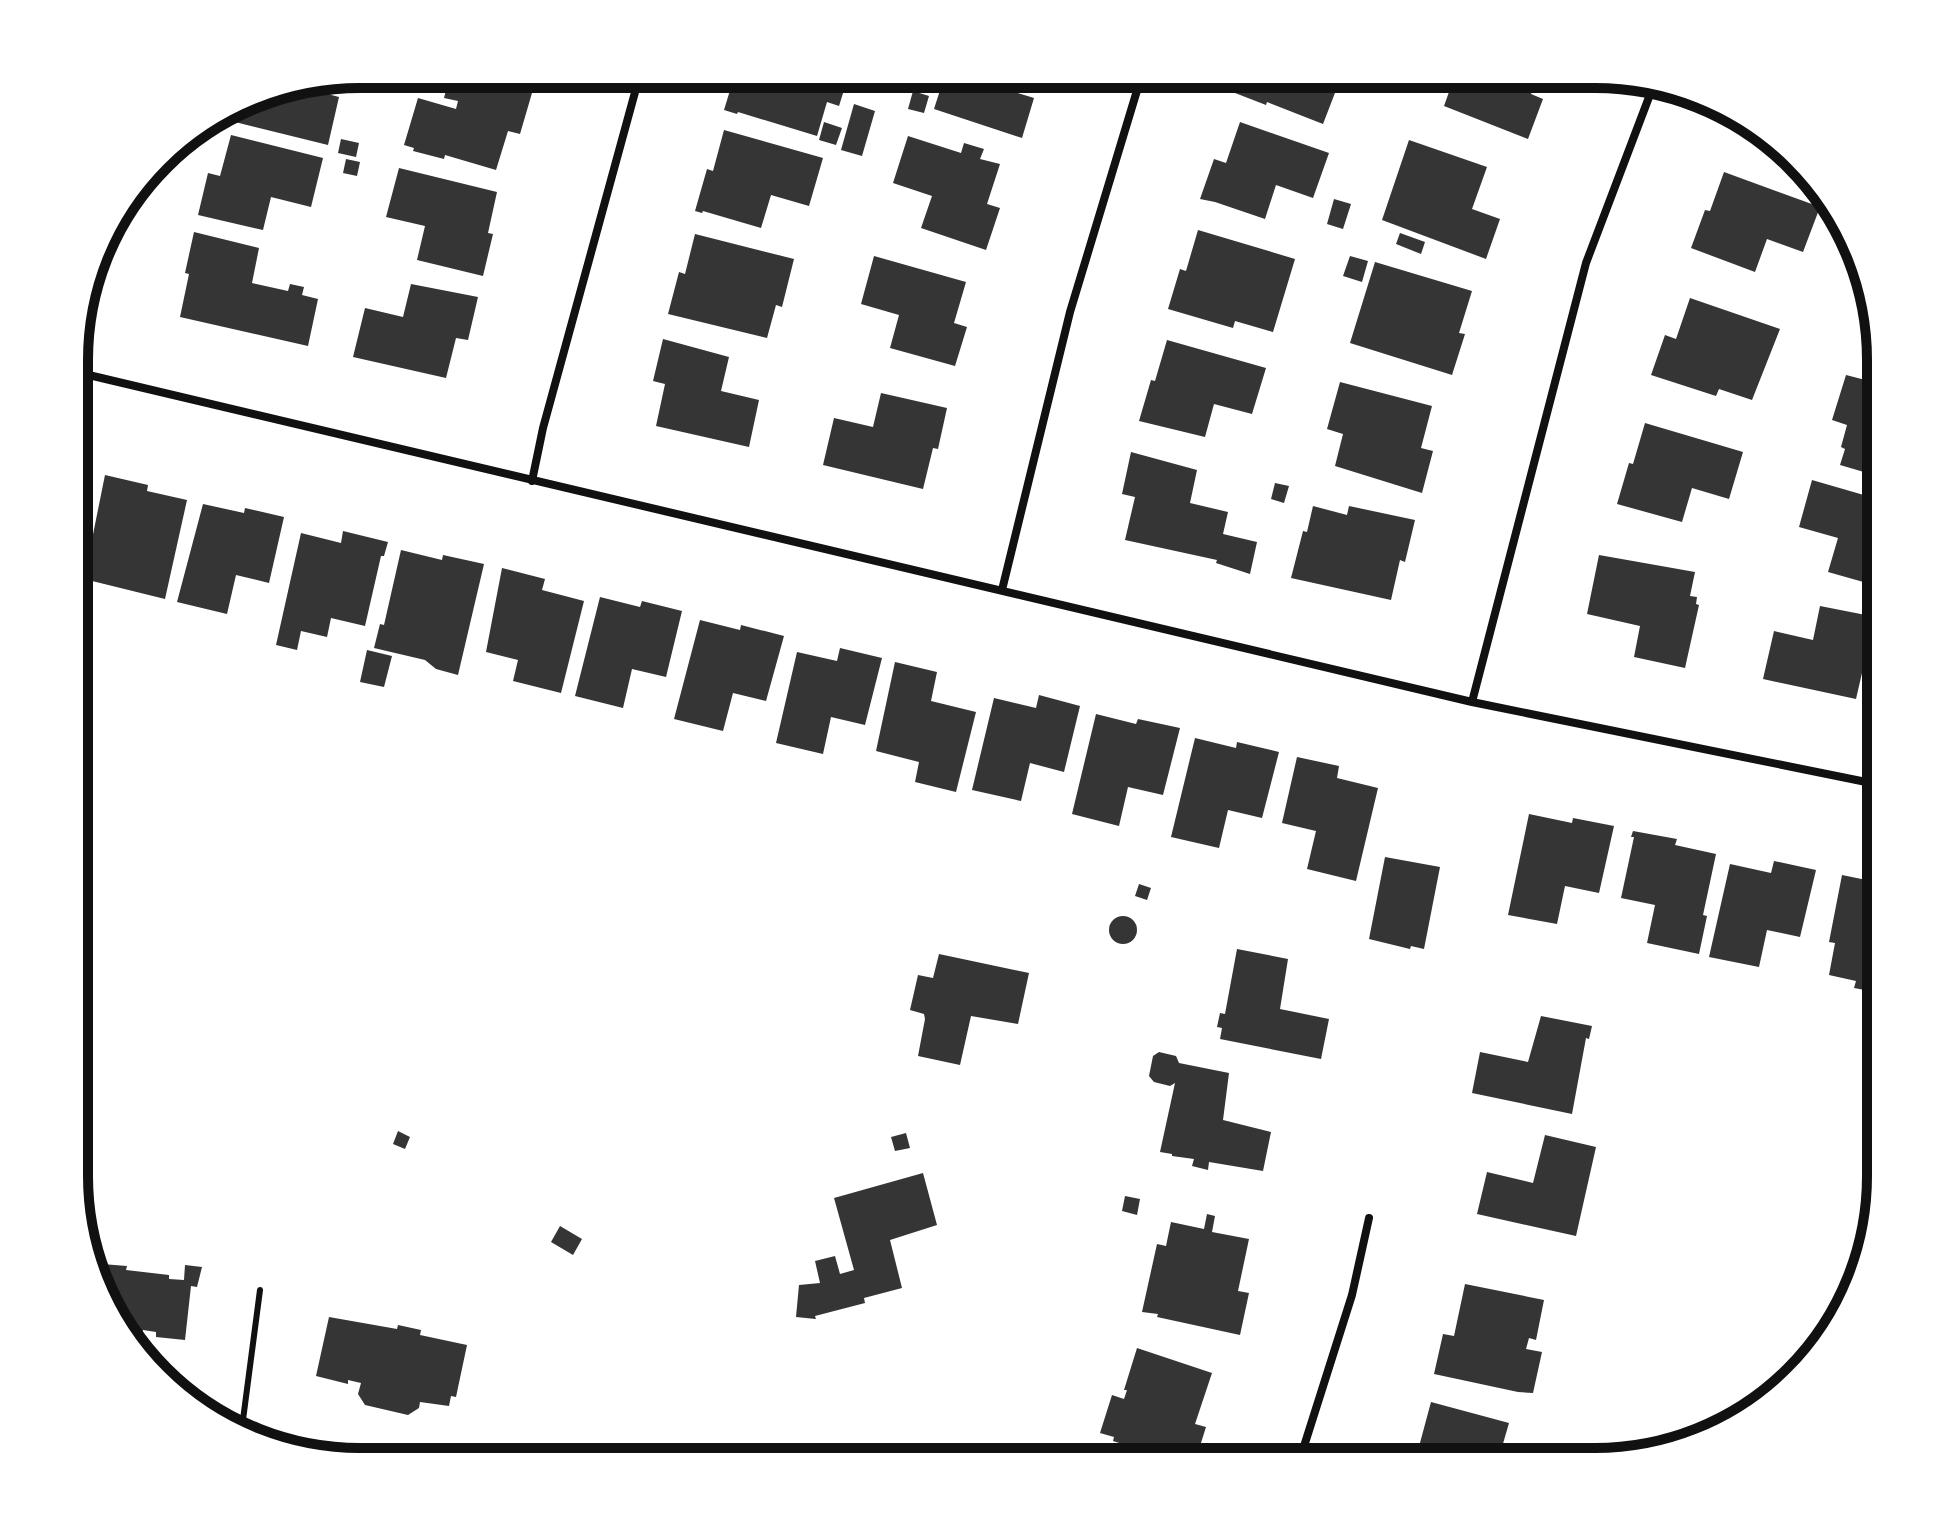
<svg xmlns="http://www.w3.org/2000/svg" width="1955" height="1536" font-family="Inter,sans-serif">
  <rect width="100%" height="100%" fill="#fff"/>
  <path fill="#353535" d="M735 74H849L839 106 827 102 817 136 738 112 737 114 724 110Z
    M927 74H1010L1005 89 1034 98 1022 138 934 109 942 84 926 79Z
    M1242 74H1367L1362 88 1340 80 1323 124 1267 102 1266 105 1235 93Z
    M466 75 532 93 520 134 508 131 496 170 445 155 444 159 413 151 414 148 404 145 418 98 456 109 458 101 444 98 448 82 463 86Z
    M1455 75H1538L1531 94 1543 99 1528 139 1444 106Z
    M302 84 301 87 339 97 328 145 235 122 239 106 268 89Z
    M913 91 929 96 924 113 908 109Z
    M854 104 875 111 862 156 841 150Z
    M824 122 842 128 836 145 819 140Z
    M1240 122 1329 153 1313 198 1276 185 1265 219 1215 202 1200 199 1214 159 1226 163Z
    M724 130 823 158 809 206 771 195 761 228 703 211 702 213 695 211 707 169 713 171Z
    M231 135 323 158 311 207 271 197 263 230 198 215 208 173 220 176Z
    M908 136 961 153 964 143 984 149 980 159 1000 164 987 204 1000 208 986 250 921 228 932 196 893 183Z
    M1772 138 1784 145 1790 154 1769 145Z
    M341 139 359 143 356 157 338 153Z
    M1409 140 1487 167 1472 209 1500 219 1486 259 1382 220Z
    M346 159 360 162 357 176 343 173Z
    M399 168 497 192 488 233 493 234 483 276 417 260 425 226 386 217Z
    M1724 172 1820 207 1803 252 1767 239 1755 272 1691 248 1705 210 1710 211Z
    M1334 199 1351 204 1343 229 1327 224Z
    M1198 230 1295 259 1273 332 1235 321 1233 328 1168 309 1180 269 1186 271Z
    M194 232 259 248 252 283 288 291 290 284 304 287 302 295 318 299 308 346 180 317 189 274 185 273Z
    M1400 233 1425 242 1421 254 1396 244Z
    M695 234 794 259 782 307 776 305 767 338 668 314 679 272 685 274Z
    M874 256 966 282 954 323 967 327 955 366 890 348 899 315 861 304Z
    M1350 256 1368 261 1362 282 1343 276Z
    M1375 262 1472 291 1459 333 1465 334 1452 375 1350 343Z
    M411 284 478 297 468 340 456 338 446 378 353 357 365 308 403 317Z
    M1690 298 1780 329 1752 400 1719 389 1716 396 1651 375 1665 335 1676 339Z
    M663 339 729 357 721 391 759 400 749 447 656 426 665 384 653 381Z
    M1167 340 1266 368 1252 414 1214 404 1205 437 1139 421 1151 380 1155 381Z
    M1846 375 1881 384V477L1840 465 1845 449 1841 447 1847 425 1832 420Z
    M1340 382 1432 406 1421 448 1433 451 1422 493 1335 466 1343 434 1327 429Z
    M881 393 947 408 938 449 933 448 923 489 823 465 834 418 873 427Z
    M1645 423 1743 452 1729 499 1692 488 1682 522 1617 504 1629 463 1633 464Z
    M1131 452 1197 470 1190 503 1228 512 1223 534 1257 542 1250 574 1216 563 1217 560 1125 540 1135 497 1122 494Z
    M76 468 89 472 77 512 76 511Z
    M105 475 148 485 147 491 187 500 165 599 84 579Z
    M1812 480 1881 500V587L1828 572 1838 538 1799 527Z
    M1275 483 1289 486 1284 503 1271 499Z
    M203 504 244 513 245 508 284 517 269 583 236 575 227 614 177 602Z
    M1313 506 1347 515 1349 506 1415 520 1405 562 1400 560 1391 600 1291 578 1303 531 1307 532Z
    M343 531 388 542 384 556H381L365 626 331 618 327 637 301 631 297 650 276 645 301 533 341 543Z
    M401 550 442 560 443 555 484 564 458 675 436 669 425 660 374 648 380 624 384 625Z
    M1599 555 1695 572 1690 596 1697 597 1696 604 1699 605 1685 668 1634 657 1640 626 1587 614Z
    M502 568 545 579 542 590 584 601 561 693 513 681 518 660 486 652Z
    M600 597 640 607 642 601 682 611 666 677 632 669 623 708 575 696Z
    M1820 606 1881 618V648L1878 661 1865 660 1856 699 1763 679 1774 631 1813 640Z
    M700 620 740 630 741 625 784 636 766 701 733 693 723 731 674 719Z
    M840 648 882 658 865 725 831 717 823 754 776 743 797 652 837 661Z
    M367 650 392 656 384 687 360 682Z
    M895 662 937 672 931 701 976 712 956 792 915 782 919 762 876 751Z
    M1039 695 1080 706 1064 772 1030 763 1021 801 972 790 994 698 1036 708Z
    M1096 714 1136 724 1138 719 1180 728 1163 795 1128 787 1119 826 1072 814Z
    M1195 738 1236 748 1237 742 1279 752 1262 818 1228 810 1219 848 1171 837Z
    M1297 757 1339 766 1337 778 1378 788 1356 881 1307 869 1316 831 1282 823Z
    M1529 814 1572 823 1573 818 1614 826 1599 893 1565 886 1557 924 1508 915Z
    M1633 831 1677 839 1675 845 1716 854 1703 915 1707 916 1699 954 1647 943 1655 905 1621 898 1634 837H1631Z
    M1385 857 1440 867 1424 949 1411 946 1410 949 1369 939Z
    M1774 861 1816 870 1800 937 1767 930 1759 967 1709 957 1730 864 1771 873Z
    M1842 875 1881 883V993L1854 988 1856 981 1829 975 1835 943 1829 942Z
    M1139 884 1151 888 1147 900 1135 896Z
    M1109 930a14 14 0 1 1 28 0a14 14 0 1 1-28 0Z
    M1237 949 1288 959 1280 1009 1329 1019 1321 1059 1220 1039 1222 1028 1217 1027 1220 1013 1225 1014Z
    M939 954 1029 973 1018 1024 971 1016 960 1065 918 1056 925 1019 924 1014 910 1010 918 975 933 978Z
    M1541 1016 1592 1026 1589 1039 1586 1038 1572 1114 1472 1093 1480 1052 1528 1062Z
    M1159 1052 1176 1056 1179 1063 1229 1073 1223 1120 1271 1132 1263 1171 1209 1162 1208 1170 1192 1166 1194 1159 1172 1156V1154L1160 1152 1175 1083 1170 1086 1154 1082 1149 1076 1153 1056Z
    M398 1131 410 1137 405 1149 393 1144Z
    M906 1133 910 1148 895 1151 891 1137Z
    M1545 1135 1596 1147 1576 1236 1477 1214 1487 1172 1533 1183Z
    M923 1173 937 1225 890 1240 902 1288 864 1298 865 1303 815 1316 816 1319 796 1317 799 1285 820 1283 815 1261 835 1256 840 1274 854 1270 834 1198Z
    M1125 1196 1140 1199 1137 1215 1122 1211Z
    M1207 1214 1215 1216 1212 1232 1249 1239 1238 1291 1249 1293 1240 1335 1157 1317 1158 1314 1142 1312 1157 1244 1166 1246 1171 1222 1204 1229Z
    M560 1226 582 1239 573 1255 551 1242Z
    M102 1264 127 1266 126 1270 169 1275V1279L184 1280 185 1265 202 1267 197 1287 191 1286 185 1340 156 1337V1332L143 1330 141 1344 137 1347 104 1303 94 1268H101Z
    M1465 1284 1544 1300 1536 1340 1529 1338 1526 1349 1542 1352 1533 1393 1518 1392 1434 1374 1443 1334 1454 1336Z
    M329 1317 397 1329 398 1325 421 1330 420 1335 467 1345 456 1397 451 1396 449 1406 420 1402 419 1408 408 1415 365 1405 358 1394 361 1383 348 1380V1384L316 1376Z
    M1137 1348 1212 1373 1195 1424 1206 1427 1195 1462H1178L1113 1441 1114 1437 1100 1433 1112 1395 1124 1399 1127 1390H1124Z
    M1431 1402 1509 1423 1498 1461 1405 1462 1408 1451 1417 1454Z
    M1036 1449 1046 1454 1049 1462H1021L1026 1453Z"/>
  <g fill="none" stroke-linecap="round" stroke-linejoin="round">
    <path stroke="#111" stroke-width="6" d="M241 1435 260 1290"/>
    <path stroke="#111" stroke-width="8" d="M76 372 1472 702 1881 785
      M532 481 543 428 640 74
      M1002 590 1070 312 1142 74
      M1472 702 1586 263 1654 84
      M1299 1462 1352 1295 1369 1218"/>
  </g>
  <path d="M0 0H1955V1536H0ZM360 88H1595A272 272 0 0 1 1867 360V1176A272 272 0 0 1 1595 1448H360A272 272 0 0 1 88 1176V360A272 272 0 0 1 360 88Z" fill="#fff" fill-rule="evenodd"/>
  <path fill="none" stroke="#111" stroke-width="10" d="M360 88H1595A272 272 0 0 1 1867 360V1176A272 272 0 0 1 1595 1448H360A272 272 0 0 1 88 1176V360A272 272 0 0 1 360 88Z"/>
</svg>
